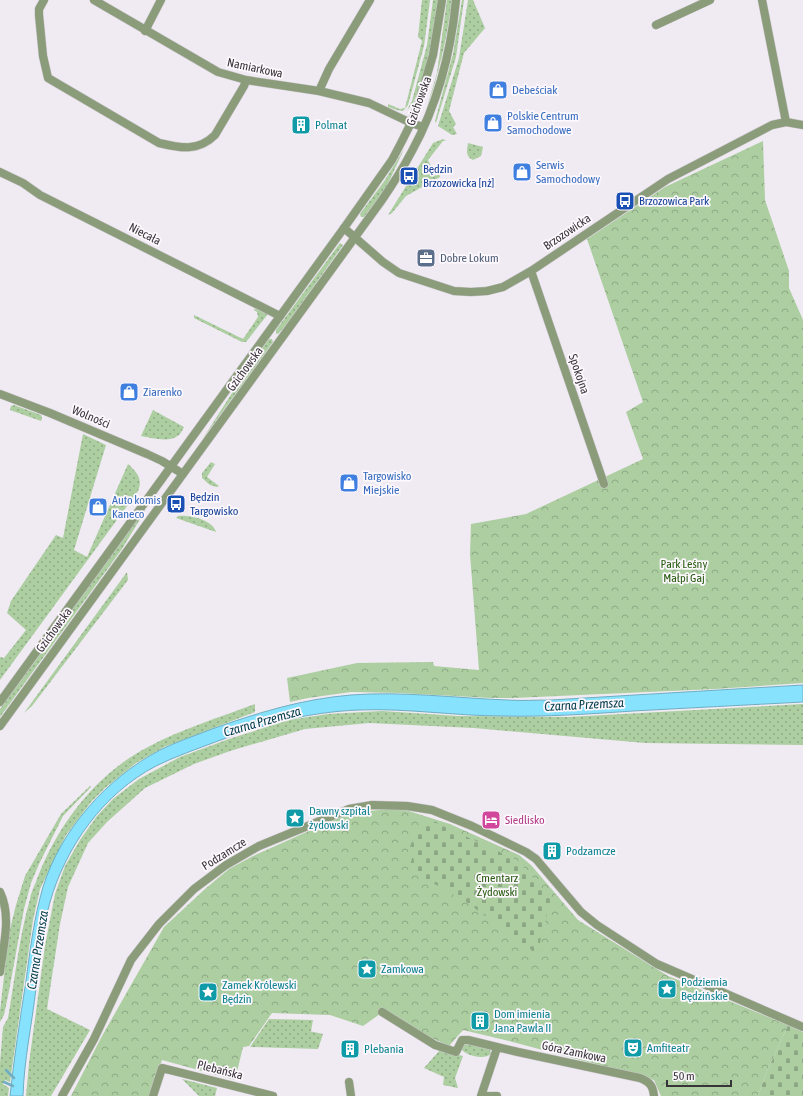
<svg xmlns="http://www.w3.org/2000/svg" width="803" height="1096" font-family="'Asap Condensed',sans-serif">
  <defs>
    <pattern id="grass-dots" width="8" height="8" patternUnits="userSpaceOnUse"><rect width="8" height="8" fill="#accea1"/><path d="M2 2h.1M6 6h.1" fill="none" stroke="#8da884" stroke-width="1.8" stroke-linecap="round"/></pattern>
    <pattern id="forest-crowns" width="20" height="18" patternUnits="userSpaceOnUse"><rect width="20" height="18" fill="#accea1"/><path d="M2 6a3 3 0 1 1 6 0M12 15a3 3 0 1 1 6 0" fill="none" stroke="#8da884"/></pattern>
    <pattern id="cemetery-stones" width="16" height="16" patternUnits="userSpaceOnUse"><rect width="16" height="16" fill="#accea1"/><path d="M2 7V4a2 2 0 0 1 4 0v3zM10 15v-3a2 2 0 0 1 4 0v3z" fill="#8da884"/></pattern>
  </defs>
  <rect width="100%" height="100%" fill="#f0eaf2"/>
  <path fill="url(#grass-dots)" d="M422 0H430L424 46 408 105 403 111 397 110 388 107V104L400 109 405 108 422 41 418 37Z
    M433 0H438C436 20 423 100 407 110L412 101 427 45Z
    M447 0H452C447 39 438 76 425 114L437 73Z
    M462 0H464L456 57 436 123 435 121 453 54Z
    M468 0H473L485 28 464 53 449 111 456 124 453 127 457 134 452 135 438 126 459 58Z
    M443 139 446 141H443L428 160 436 176 439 174 440 177 406 196 392 213 388 215 433 143Z
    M468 143 483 147 481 156 473 160C465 156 467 150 468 143Z
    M404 149 386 188 364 217H361L360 214 385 180Z
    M340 243 343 245 287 324 279 333 276 334V330Z
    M256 308 268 314 246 342H242L194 318V315L243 339 258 317 257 312 254 310Z
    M269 339H272L273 342 202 440 246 371Z
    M14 405 41 415 42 418 41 421 10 410 11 406Z
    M153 410 184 427C183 429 181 433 179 435 170 443 152 438 141 436Z
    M83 434 106 445 74 550 87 557 128 464C137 472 143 479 138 491L0 680V657L4 658 26 630 7 613 11 601 56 535 63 538Z
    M211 462 215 464 207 477 219 486 217 487 210 485 202 478V473Z
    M144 510 145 511 122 549 0 717V709Z
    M178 516C189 515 212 519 216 532L176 518Z
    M127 572 128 580 32 706 24 713Z
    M255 704V712L164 747 136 763 105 788 91 802 66 835 40 889 33 920 10 1082 5 1080 3 1084 9 1088 8 1096H0V1063L3 1027 8 1018C15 979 19 937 30 899 31 892 35 885 37 879 58 824 96 774 148 747 181 729 221 717 255 704Z
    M803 704V745L645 743 474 728 369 723 305 729 230 751 194 764 145 788 107 822 88 843 68 887 60 924 47 1009 90 1030 51 1096H26L29 1063 45 946 55 894 65 866 80 840 97 816 113 799 139 779 180 757 229 739 289 720 328 714 382 711 458 716 568 717Z
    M90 786 91 787 63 816 39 864 31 883 24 909 9 991 4 1015 0 1022V1011L9 933 16 905 25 876 61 814Z
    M269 1019 313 1020 311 1031H309L323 1034 318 1049 250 1047Z
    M466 1042 490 1049 491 1054C484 1060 468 1056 462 1050V1045Z
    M440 1050 463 1056 455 1078 458 1088 443 1085 444 1077 424 1068Z
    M182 1079 217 1088 215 1096H199Z"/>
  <path fill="url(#forest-crowns)" d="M763 141 765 200 789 271V288L803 320V683L715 689 513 698H491L400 693 351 692 308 698 290 702 287 678 357 663 433 662 434 666 479 670 470 554 471 524 526 514 643 459 626 412 643 402 587 239 665 187Z
    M399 808 450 824 519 855 531 865 578 920 668 976 788 1025 765 1076 758 1096H661L654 1080 644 1077 509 1041 463 1030 449 1046 380 1014 363 1026 330 1015 272 1013 249 1046 243 1047 235 1080 162 1060 149 1096H71L102 1036 164 927 205 889 229 869 253 856 349 813Z"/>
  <path fill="url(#cemetery-stones)" d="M430 820 517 860 551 898 537 954 465 901 413 872 411 862 413 855 408 852 417 829H425Z
    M788 1025 803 1032V1096H758L765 1076Z"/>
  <path fill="#87e2fd" stroke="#6faec2" d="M803 685V702C746 705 689 708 633 711 589 714 546 717 503 716 455 716 407 708 359 710 308 712 265 724 218 741 197 749 176 756 156 766 104 793 66 846 50 902 42 930 40 959 36 988 32 1024 24 1060 23 1096H10C14 1058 20 1019 26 981 30 950 34 918 43 887 61 829 107 778 160 750 176 742 194 736 212 729 257 713 302 699 351 695 402 691 455 698 507 700 521 701 536 700 551 700Z"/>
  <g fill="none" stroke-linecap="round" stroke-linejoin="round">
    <path stroke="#6faec2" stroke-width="2.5" d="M6 1070 14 1078
      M4 1082 13 1086"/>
    <defs>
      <path id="pedestrian" d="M349 1082 351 1096"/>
      <path id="minor" d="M44 0 39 9V15L43 56 48 78 159 143C180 148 198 152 215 135L244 86 246 80
        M94 0 218 72 246 80 319 91 369 103 411 123 423 127
        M762 0 786 122
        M656 25 710 0
        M145 31 161 0
        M319 91 329 69 370 0
        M0 172 23 183 40 195 280 316
        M344 228 383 262 399 273 454 291 471 292 487 291 503 287 531 271 668 179 772 125 786 122 803 125
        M531 271 604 484
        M0 892C12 917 3 946 0 972
        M382 1012 435 1045 456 1052 462 1040H468L518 1052 640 1078C650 1082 653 1086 654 1096
        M62 1096 94 1039 131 960 159 924 194 889 226 865 259 846 349 809 372 805 407 806 432 810 472 826 526 852 536 859 581 912 597 925 657 964 803 1027
        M153 1096 162 1068 273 1096
        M481 1096 497 1048
        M481 1096H497"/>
      <path id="tertiary" d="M0 394 50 413 147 454 162 461 183 474
        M0 702 344 228 392 160 401 143 411 123 419 102 433 55 442 0
        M0 726 382 200C393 184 403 168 412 151 437 105 451 52 456 0"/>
    </defs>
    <use href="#pedestrian" stroke="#cbc6cd" stroke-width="9"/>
    <use href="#minor" stroke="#cbc6cd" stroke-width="9"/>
    <use href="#tertiary" stroke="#cbc6cd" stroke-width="9"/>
    <use href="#pedestrian" stroke="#8b9c7a" stroke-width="8"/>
    <use href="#minor" stroke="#8b9c7a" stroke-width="8"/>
    <use href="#tertiary" stroke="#8b9c7a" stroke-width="8"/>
  </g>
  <defs>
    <symbol id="shop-square" viewBox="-11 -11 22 22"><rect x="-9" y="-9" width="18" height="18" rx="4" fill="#3f7fe0" stroke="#fdf8fe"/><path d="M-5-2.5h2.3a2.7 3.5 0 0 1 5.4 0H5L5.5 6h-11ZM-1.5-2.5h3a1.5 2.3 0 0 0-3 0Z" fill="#fff"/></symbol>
    <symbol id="building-square" viewBox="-11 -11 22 22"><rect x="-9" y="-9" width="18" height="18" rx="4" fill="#0f9aa8" stroke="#fdf8fe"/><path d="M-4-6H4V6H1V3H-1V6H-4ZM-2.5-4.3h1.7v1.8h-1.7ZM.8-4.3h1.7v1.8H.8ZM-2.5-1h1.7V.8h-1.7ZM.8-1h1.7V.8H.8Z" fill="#fff"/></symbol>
    <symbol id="bus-square" viewBox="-11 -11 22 22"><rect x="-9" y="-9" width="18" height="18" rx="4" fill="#1a4fb4" stroke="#fdf8fe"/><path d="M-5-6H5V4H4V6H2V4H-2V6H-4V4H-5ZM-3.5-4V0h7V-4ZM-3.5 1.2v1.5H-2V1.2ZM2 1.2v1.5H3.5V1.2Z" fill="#fff"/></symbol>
    <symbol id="office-square" viewBox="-11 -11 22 22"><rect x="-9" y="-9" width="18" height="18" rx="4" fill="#5c6f8a" stroke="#fdf8fe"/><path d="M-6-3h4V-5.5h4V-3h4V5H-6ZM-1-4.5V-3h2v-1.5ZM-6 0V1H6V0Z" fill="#fff"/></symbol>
    <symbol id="sight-square" viewBox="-11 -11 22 22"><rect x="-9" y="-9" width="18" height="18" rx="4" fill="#0f9aa8" stroke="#fdf8fe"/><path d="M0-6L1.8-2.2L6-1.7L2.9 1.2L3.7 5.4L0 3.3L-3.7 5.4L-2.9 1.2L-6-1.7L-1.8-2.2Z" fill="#fff"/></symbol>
    <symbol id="hotel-square" viewBox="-11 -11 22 22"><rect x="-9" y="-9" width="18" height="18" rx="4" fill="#d1479c" stroke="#fdf8fe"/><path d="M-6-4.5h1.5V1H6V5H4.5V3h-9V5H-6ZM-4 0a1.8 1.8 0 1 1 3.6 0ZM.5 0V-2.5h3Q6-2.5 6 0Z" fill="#fff"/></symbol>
    <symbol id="theatre-square" viewBox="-11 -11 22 22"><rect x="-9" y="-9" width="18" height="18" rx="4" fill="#0f9aa8" stroke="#fdf8fe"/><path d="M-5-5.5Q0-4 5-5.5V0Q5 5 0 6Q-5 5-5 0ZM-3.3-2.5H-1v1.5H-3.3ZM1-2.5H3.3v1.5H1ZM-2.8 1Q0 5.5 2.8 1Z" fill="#fff"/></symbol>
  </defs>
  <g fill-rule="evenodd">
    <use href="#shop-square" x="487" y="79" width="22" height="22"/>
    <use href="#shop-square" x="482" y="112" width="22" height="22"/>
    <use href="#building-square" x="290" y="114" width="22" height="22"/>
    <use href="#shop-square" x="511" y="161" width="22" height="22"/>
    <use href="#bus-square" x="398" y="165" width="22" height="22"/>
    <use href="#bus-square" x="614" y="190" width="22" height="22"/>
    <use href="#office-square" x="415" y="247" width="22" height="22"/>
    <use href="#shop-square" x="118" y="381" width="22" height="22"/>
    <use href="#shop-square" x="338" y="472" width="22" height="22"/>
    <use href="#bus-square" x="165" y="493" width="22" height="22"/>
    <use href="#shop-square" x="87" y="496" width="22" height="22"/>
    <use href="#sight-square" x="284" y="807" width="22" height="22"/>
    <use href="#hotel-square" x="480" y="809" width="22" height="22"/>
    <use href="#building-square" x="541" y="840" width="22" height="22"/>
    <use href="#sight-square" x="356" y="958" width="22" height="22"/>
    <use href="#sight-square" x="656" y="978" width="22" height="22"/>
    <use href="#sight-square" x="197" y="981" width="22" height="22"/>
    <use href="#building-square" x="469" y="1010" width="22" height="22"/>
    <use href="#theatre-square" x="622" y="1037" width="22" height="22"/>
    <use href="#building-square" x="339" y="1038" width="22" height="22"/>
  </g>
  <g text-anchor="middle" stroke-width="3.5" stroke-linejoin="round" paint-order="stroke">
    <g font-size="12" fill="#383538" stroke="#fdf8fe">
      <text transform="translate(255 68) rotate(12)" y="4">Namiarkowa</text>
      <text transform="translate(419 101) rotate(-70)" y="4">Gzichowska</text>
      <text transform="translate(567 232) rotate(-34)" y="4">Brzozowicka</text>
      <text transform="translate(145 234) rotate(27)" y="4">Niecała</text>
      <text transform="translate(245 369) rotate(-54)" y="4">Gzichowska</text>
      <text transform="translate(579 374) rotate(71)" y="4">Spokojna</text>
      <text transform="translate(91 417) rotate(23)" y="4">Wolności</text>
      <text transform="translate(54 630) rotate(-54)" y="4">Gzichowska</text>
      <text transform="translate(224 854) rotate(-32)" y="4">Podzamcze</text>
      <text transform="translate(574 1052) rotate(12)" y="4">Góra Zamkowa</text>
      <text transform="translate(220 1070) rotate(14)" y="4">Plebańska</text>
    </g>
    <g font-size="12" fill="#366cbe" stroke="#fdf8fe" text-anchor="start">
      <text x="512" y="94">Debeściak</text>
      <text x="507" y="120">Polskie Centrum<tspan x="507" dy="14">Samochodowe</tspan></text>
      <text x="536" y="169">Serwis<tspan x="536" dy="14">Samochodowy</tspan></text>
      <text x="143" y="396">Ziarenko</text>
      <text x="363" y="480">Targowisko<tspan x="363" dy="14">Miejskie</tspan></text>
      <text x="112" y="504">Auto komis<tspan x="112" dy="14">Kaneco</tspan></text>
    </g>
    <g font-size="12" fill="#0d838f" stroke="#fdf8fe" text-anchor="start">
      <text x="315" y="129">Polmat</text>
      <text x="309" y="815">Dawny szpital<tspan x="309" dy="14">żydowski</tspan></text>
      <text x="566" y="855">Podzamcze</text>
      <text x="381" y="973">Zamkowa</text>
      <text x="681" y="986">Podziemia<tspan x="681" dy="14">Będzińskie</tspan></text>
      <text x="222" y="989">Zamek Królewski<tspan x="222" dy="14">Będzin</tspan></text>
      <text x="494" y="1018">Dom imienia<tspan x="494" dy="14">Jana Pawła II</tspan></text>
      <text x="647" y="1052">Amfiteatr</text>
      <text x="364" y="1053">Plebania</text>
    </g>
    <g font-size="12" fill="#164399" stroke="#fdf8fe" text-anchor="start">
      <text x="423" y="173">Będzin<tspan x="423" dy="14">Brzozowicka [nż]</tspan></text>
      <text x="639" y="205">Brzozowica Park</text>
      <text x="190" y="501">Będzin<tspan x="190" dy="14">Targowisko</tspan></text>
    </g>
    <g font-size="12" fill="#4e5e75" stroke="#fdf8fe" text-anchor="start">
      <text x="440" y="262">Dobre Lokum</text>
    </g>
    <g font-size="12" fill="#265b0e" stroke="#fdf8fe">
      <text x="684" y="568">Park Leśny<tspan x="684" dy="14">Małpi Gaj</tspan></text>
      <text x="497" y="882">Cmentarz<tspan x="497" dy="14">Żydowski</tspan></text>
    </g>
    <g font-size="12" fill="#b23c85" stroke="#fdf8fe" text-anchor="start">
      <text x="505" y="824">Siedlisko</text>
    </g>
    <g font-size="13" font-style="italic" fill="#06404e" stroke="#fdf8fe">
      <text transform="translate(584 704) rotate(-3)" y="5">Czarna Przemsza</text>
      <text transform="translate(262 721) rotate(-16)" y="5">Czarna Przemsza</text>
      <text transform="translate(37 950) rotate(-81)" y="5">Czarna Przemsza</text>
    </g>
  </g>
  <path d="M667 1080v6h64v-6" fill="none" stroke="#383538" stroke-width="2"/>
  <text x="673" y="1080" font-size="12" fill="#383538" stroke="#fdf8fe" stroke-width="3" paint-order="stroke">50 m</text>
</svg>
